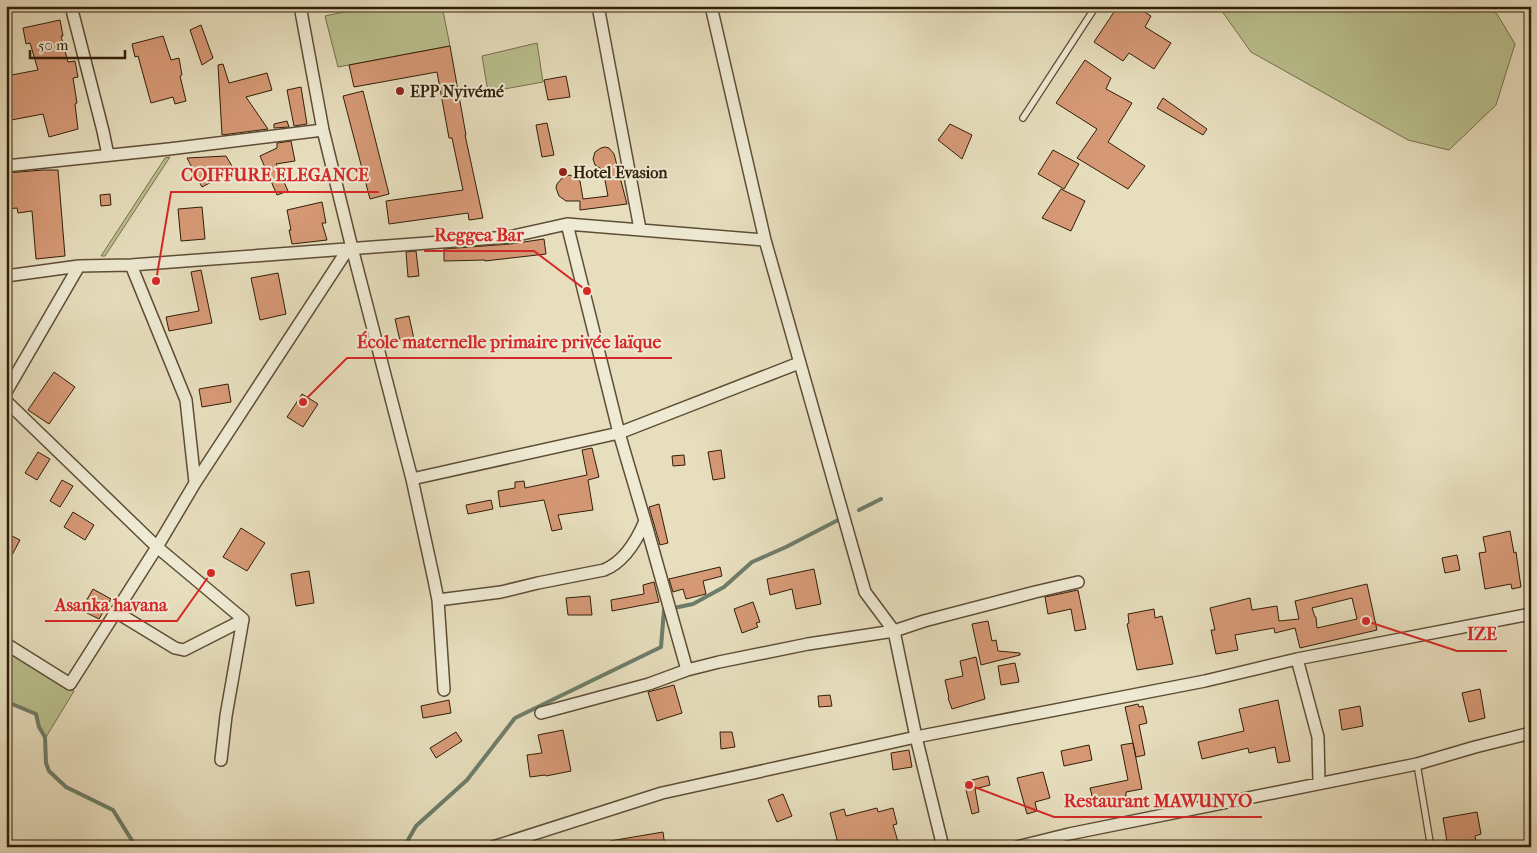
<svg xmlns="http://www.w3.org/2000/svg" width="1537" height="853" font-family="'IM FELL French Canon',serif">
  <rect width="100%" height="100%" fill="#e7debd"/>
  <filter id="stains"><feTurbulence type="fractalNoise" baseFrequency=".004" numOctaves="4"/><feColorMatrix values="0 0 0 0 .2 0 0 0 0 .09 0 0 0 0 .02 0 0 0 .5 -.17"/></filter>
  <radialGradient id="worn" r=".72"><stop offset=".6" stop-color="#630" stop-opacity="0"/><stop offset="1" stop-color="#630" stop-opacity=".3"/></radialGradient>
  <path fill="#bac08e" stroke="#766f4b" d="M372 6H442L450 46 338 67 325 16Z
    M1222 6H1484L1497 14 1515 44 1496 105 1449 150 1408 140 1251 52 1221 10Z
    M537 43 543 82 488 92 482 56Z
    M170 157 105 256H101L165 158Z
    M6 648 74 691 46 737 40 727 36 714 13 704 6 703Z"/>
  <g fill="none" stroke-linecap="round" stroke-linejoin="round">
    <path stroke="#6e7d6a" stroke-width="4" d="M859 510 881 499
      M6 703 12 704 36 714 39 727 45 737 46 763 49 771 66 787 113 810 136 847
      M404 847 416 826 467 780 515 718 661 647 664 610 693 604 724 587 752 562 786 547 842 518"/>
  </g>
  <path fill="#d69976" stroke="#311e08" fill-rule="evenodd" d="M1118 6H1135L1151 16 1145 27 1171 43 1154 69 1129 53 1123 61 1094 42Z
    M60 20 63 36H61L68 62 75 61 78 77 73 78 77 103 75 104 78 129 49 137 43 114 6 121V76L38 70 30 43 26 44 23 28Z
    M201 25 213 58 202 65 190 30Z
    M163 36 171 60 179 58 182 75 180 76 186 101 175 104 173 97 151 103 138 56 135 57 132 44Z
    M450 46 466 135H465L483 218 469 220 468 213 389 224 386 201 463 190 452 138H449L437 72 354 87 349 65Z
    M1085 60 1111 78 1106 89 1132 103 1108 142 1145 166 1128 189 1077 158 1097 129 1056 103Z
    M223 64 229 83 267 73 272 90 246 97 268 129 222 135 218 65Z
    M566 76 570 97 548 100 544 80Z
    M301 87 307 124 294 126 287 90Z
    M363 91 389 194 370 199 343 96Z
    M1163 98 1207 129 1203 135 1157 108Z
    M287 121 289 127 274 128V124Z
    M547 123 554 155 542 157 536 125Z
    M950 124 972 135 962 159 938 140Z
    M291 141 295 161 276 164 288 191 277 195 260 156 277 148V143Z
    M605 147 609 148 614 154 627 204 580 210V201H566L559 196 556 188 557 184 563 177 570 175 580 181 583 199 608 196 603 170 595 165 593 159 595 152 601 148Z
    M1053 150 1079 164 1064 189 1038 174Z
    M226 156 232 166 221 172 223 176 202 187 187 158Z
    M43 170H58L65 256 36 259 32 211 18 213 17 208 6 209V173Z
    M1061 189 1085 201 1071 231 1042 218Z
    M110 194 111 205 101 206 100 195Z
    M322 202 326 223H322L327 240 292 244 289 230H291L287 210Z
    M202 207 205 239 181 241 178 209Z
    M544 239 546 254 485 261V260L444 261V249L510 244Z
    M416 251 419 276 408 277 406 252Z
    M201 270 212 323 169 331 166 317 199 311 191 272Z
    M278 273 286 314 260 320 251 278Z
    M409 316 414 339 400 341 395 319Z
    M54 372 75 387 49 424 28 410Z
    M228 384 231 402 202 407 199 389Z
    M302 394 318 404 303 427 287 417Z
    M592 448 599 477 588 480 593 510 558 515 562 529 552 531 544 500 500 507 498 491 515 488V482L524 481 525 488 587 475 582 450Z
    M721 450 725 478 713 480 708 452Z
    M38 452 50 459 37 480 25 473Z
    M684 455 685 465 673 466 672 456Z
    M62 480 73 486 60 507 50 501Z
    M491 500 493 509 468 514 466 505Z
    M659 504 668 543 660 545 649 507Z
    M73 512 94 525 85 540 64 527Z
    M241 528 265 543 247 571 223 557Z
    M1510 531 1514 553 1516 552 1521 587 1512 589 1511 584 1485 589 1479 553 1486 552 1483 537Z
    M6 533 20 540 6 566Z
    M1457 555 1460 570 1445 573 1442 558Z
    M720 567 722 576 703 581 706 594 686 599 683 589 673 592 669 579Z
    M814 569 821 604 796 609 792 589 770 595 767 579Z
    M309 571 314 603 296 606 291 574Z
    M654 582 659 602 612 611 611 600 644 594 643 585Z
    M1367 584 1377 630 1300 648 1295 628 1275 633 1274 628 1235 635 1238 650 1216 654 1211 630H1215L1210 608 1250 598 1252 610 1277 606 1279 621 1299 619 1295 601ZM1352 598 1357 619 1317 628 1316 617H1315L1312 608Z
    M93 589 111 599 99 619 81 610Z
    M1078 590 1086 629 1075 631 1071 609 1048 614 1045 597Z
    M590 596 592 615H568L566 598Z
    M753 602 760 622 756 623 758 627 742 633 734 609Z
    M1154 609 1155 618 1162 616 1173 664 1137 670 1127 624 1129 623 1128 614Z
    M988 621 992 641 996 640 998 651 1020 653V655L981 665 972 624Z
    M976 657 985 699 952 709 948 698H949L945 680 963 676 960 661Z
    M1015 663 1019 682 1001 685 998 666Z
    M674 685 682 713 657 721 648 692Z
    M1480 689 1485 718 1469 722 1462 693Z
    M830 695 832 706 819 707 818 696Z
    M449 700 451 713 423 718 421 706Z
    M1278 700 1290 761 1278 763 1275 747 1249 753 1248 748 1202 759 1198 742 1244 731 1239 709Z
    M1138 704 1139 707 1143 706 1147 723 1139 725 1145 755 1136 757 1125 707Z
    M1360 706 1363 726 1342 730 1339 710Z
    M563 730 571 771 546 776 545 775 530 777 527 755 542 753 538 735Z
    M456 732 462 741 436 758 430 748Z
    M720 732H732L735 747 721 749Z
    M1133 743 1142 789 1126 792V796L1094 803 1090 788 1128 780 1121 745Z
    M1089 745 1092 760 1064 766 1061 751Z
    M909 750 912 767 893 770 891 753Z
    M1043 772 1050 798 1035 802 1037 811 1027 814 1017 778Z
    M988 776 990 785 975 789 979 812 972 814 964 782Z
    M783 794 792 816 777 822 768 800Z
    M877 808 878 812 893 808 897 824 893 825 899 845 882 847 881 843 867 847H839L830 813 844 809 846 816Z
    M1477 812 1481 834 1475 836 1477 847H1448L1443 818Z
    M663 832 665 847H611L610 841Z"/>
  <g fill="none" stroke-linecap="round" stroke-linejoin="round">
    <defs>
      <path id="service" d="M1023 118 1096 6
        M1417 764 1430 842"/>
      <path id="minor" d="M71 6 103 131 108 155
        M300 6 323 130 352 248 412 479 434 580 438 600 444 690
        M598 6 640 229
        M711 6 765 240 865 592 894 631 916 737 943 847
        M6 166 169 149 323 130
        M131 265 186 400 195 483
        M6 276 79 266 131 265 509 237 567 224 765 240
        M6 392 79 266
        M6 401 157 547 243 619 226 716 221 760
        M412 479 619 433 799 363
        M645 521 687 670
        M438 600 501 592 538 583 604 570C624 562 637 540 645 521L619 433 567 224
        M116 612 175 648 184 650 243 620
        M6 644 70 684 157 547 195 483 348 249
        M1297 659 1318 737 1319 783
        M541 713 649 684 687 670 719 662 808 644 894 631 924 621 1035 592 1078 582
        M493 847 662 793 916 737 1205 681 1297 659 1531 614
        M1017 847 1069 834 1417 764 1475 747 1531 733"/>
    </defs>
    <use href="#service" stroke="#5e4e35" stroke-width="8"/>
    <use href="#minor" stroke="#5e4e35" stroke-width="14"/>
    <use href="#service" stroke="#efead4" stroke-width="5.5"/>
    <use href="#minor" stroke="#efead4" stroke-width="11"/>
  </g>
  <g fill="#8f2418" stroke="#efead4" stroke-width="2">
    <circle cx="400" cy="91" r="5"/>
    <circle cx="563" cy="172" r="5"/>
  </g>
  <g text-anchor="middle" stroke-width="4" stroke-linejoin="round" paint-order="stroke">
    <g font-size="16" font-weight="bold" fill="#311e08" stroke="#efead4" text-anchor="start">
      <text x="410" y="97">EPP Nyivémé</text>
      <text x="573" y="178">Hotel Evasion</text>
    </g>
  </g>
  <path fill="none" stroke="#d62828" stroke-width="2" d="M156 281L171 192H379M587 291L534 251H424M303 402L347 358H672M211 573L177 621H45M1366 621L1457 651H1507M969 785L1054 817H1262"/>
  <g fill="#d62828" stroke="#efead4" stroke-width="2">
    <circle cx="156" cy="281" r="5"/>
    <circle cx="587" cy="291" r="5"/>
    <circle cx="303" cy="402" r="5"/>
    <circle cx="211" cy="573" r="5"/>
    <circle cx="1366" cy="621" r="5"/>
    <circle cx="969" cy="785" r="5"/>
  </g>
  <g font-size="18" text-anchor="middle" font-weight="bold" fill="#d62828" stroke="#efead4" stroke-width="4" stroke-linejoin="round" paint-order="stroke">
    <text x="275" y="181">COIFFURE ELEGANCE</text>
    <text x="479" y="241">Reggea Bar</text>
    <text x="509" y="348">École maternelle primaire privée laïque</text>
    <text x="111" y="611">Asanka havana</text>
    <text x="1482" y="640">IZE</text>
    <text x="1158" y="807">Restaurant MAWUNYO</text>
  </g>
  <rect width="1537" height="853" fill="none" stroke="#e7debd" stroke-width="25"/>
  <rect x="8" y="8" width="1522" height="838" fill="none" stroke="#311e08" stroke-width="2.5"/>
  <rect x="12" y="12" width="1512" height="828" fill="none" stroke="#311e08"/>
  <path d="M30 50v8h95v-8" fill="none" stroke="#311e08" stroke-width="2.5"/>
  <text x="38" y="50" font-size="15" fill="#311e08" stroke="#efead4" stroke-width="4" paint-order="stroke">50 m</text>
  <rect width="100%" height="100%" filter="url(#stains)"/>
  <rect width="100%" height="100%" fill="url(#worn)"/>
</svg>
